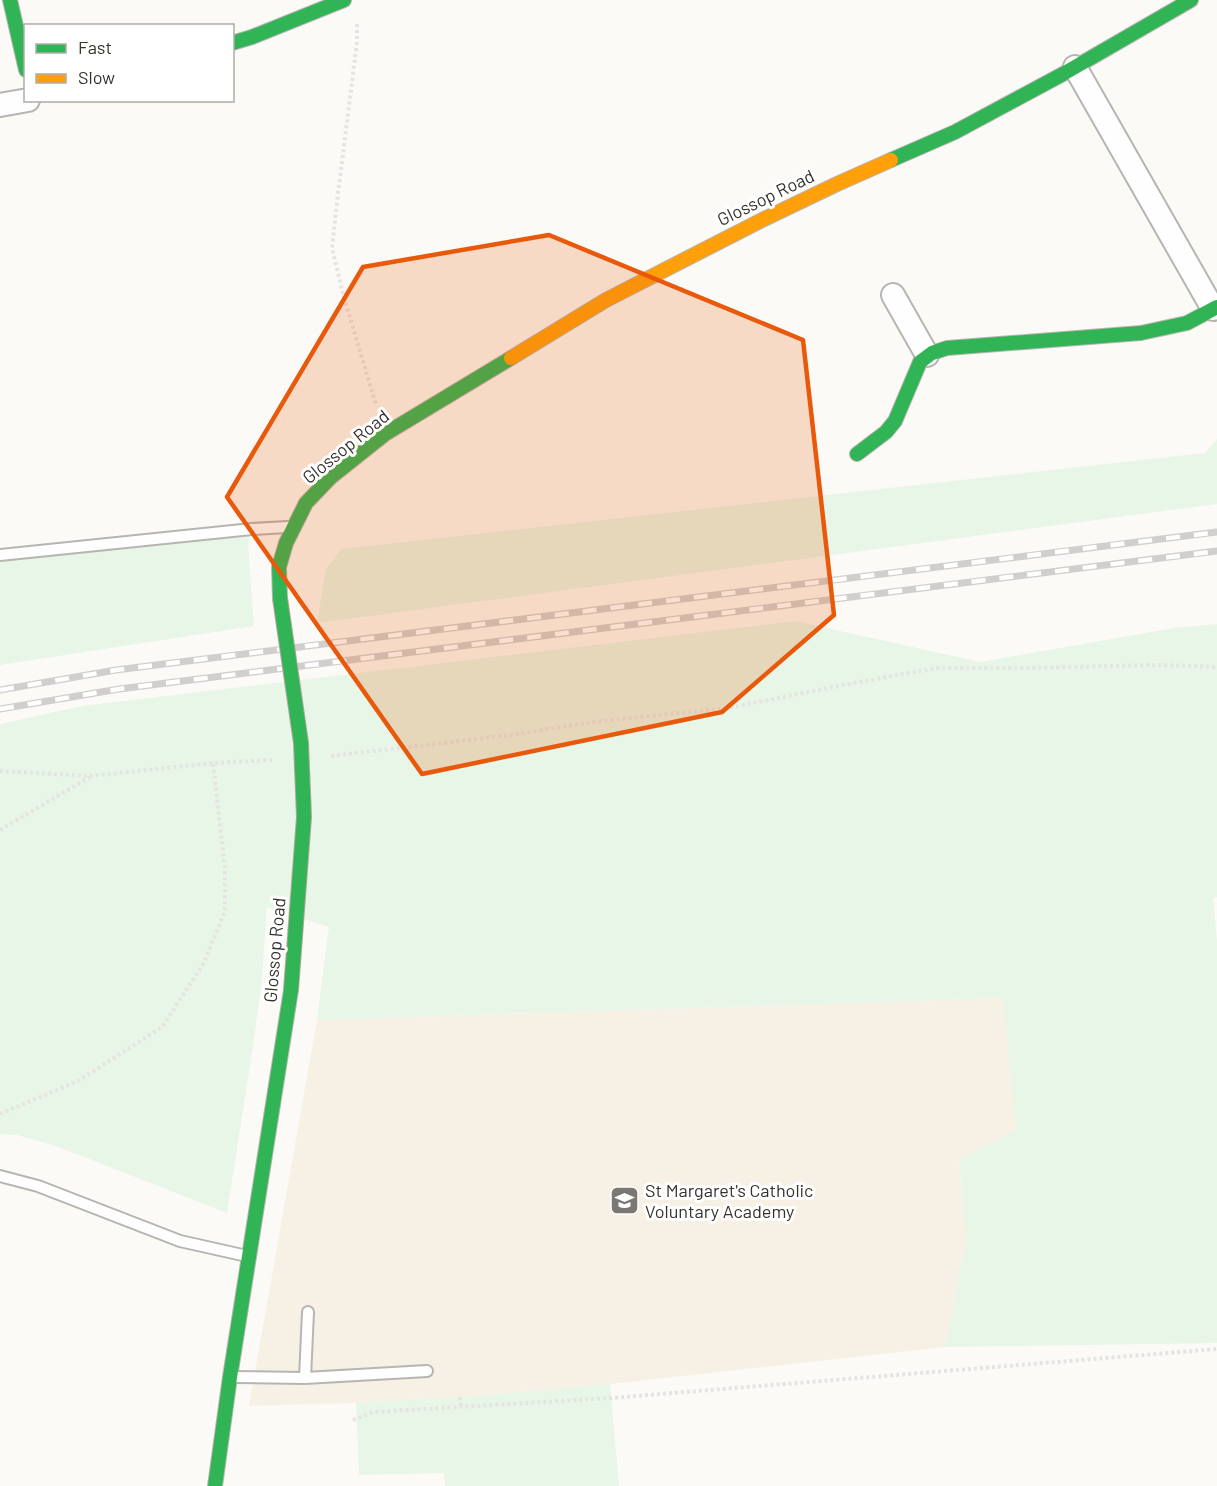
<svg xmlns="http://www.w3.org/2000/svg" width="1217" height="1486" font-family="Barlow,sans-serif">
  <rect width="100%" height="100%" fill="#fcfaf6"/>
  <path fill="#f7f0e4" d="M1004 998 1016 1130 959 1160 966 1242 945 1347 610 1384 460 1397 356 1403 249 1406 317 1020Z"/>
  <path fill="#e7f6e6" d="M1217 439V504L317 623 326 569 341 549 1205 453Z
    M254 521 248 544 254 626 0 665V561Z
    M795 621 980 662 1174 628 1217 624V897L1213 898 1217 941V1343L945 1347 966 1242 959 1159 1016 1130 1003 998 317 1020 329 927 267 907 262 977 255 1033 227 1213 56 1146 17 1135 0 1134V724L82 706Z
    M610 1384 619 1486H445L444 1473 359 1475 356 1403 460 1397Z"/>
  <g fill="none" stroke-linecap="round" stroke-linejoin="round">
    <defs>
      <path id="lane" d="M0 555 252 529 287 527
        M0 1176 38 1186 180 1241 247 1256
        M233 1377 305 1378 427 1371
        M305 1378 308 1312"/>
      <path id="street" d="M1075 67 1213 309
        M0 105 28 100
        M893 295 927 355"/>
      <path id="fast" d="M10 0 26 70
        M232 43 252 37 344 0
        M891 160 955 132 1063 74 1191 0
        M857 454 886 432 895 421 920 362 932 353 947 348 1141 333 1187 323 1217 307
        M280 598 279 567 286 543 306 503 331 477 385 434 511 358
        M215 1486 230 1377 291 990"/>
      <path id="slow" d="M511 358 606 300 762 220 837 184 891 160"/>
    </defs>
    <use href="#lane" stroke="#b7b5b2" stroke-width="14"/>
    <use href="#street" stroke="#b7b5b2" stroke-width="26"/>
    <use href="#fast" stroke="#b7b5b2" stroke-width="16"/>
    <use href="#slow" stroke="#b7b5b2" stroke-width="16"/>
    <path stroke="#e5e4e2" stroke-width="4" stroke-dasharray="3 3" stroke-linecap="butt" d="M357 24V42L338 194 332 248 343 294 376 405
      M331 756 511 735 593 722 728 708 843 685 937 668H1024L1160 665 1217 667
      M0 771 90 776 213 763 272 760
      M0 830 90 777
      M0 1114 78 1081 162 1027 204 963 225 911V870L213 763
      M460 1397 461 1408
      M353 1420 374 1412 611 1398 1217 1349"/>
    <use href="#lane" stroke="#fffefe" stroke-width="10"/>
    <use href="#street" stroke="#fffefe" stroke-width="22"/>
    <use href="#fast" stroke="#30b455" stroke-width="14"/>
    <use href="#slow" stroke="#ff9f0a" stroke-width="14"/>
    <defs>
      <path id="rail" d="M0 690 116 670 1217 532
        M0 709 119 689 1217 551"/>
    </defs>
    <use href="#rail" stroke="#d0cfcd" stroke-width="7"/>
    <use href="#rail" stroke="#fff" stroke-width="4.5" stroke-dasharray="14" stroke-linecap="butt"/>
    <defs>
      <path id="fast-bridge" d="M280 598 301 743 304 817 291 990"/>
    </defs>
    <use href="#fast-bridge" stroke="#b2a79d" stroke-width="16" stroke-linecap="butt"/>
    <use href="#fast-bridge" stroke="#30b455" stroke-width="14"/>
  </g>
  <path fill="#e8590c" fill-opacity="0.2" stroke="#e8590c" stroke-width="4.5" stroke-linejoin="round" d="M549 235 803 340 834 615 722 712 422 774 227 497 363 267Z"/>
  <defs>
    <symbol id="school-square" viewBox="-11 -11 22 22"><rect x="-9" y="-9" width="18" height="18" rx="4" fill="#7b7873" stroke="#fff"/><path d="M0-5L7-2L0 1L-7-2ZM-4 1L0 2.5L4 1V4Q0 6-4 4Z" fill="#fff"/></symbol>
  </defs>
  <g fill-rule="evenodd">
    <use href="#school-square" x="608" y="1184" width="33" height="33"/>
  </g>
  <g text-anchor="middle" stroke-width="6" stroke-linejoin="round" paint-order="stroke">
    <g font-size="18" fill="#35322d" stroke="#fff">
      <text transform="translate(766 198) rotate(-26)" y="6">Glossop Road</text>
      <text transform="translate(346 447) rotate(-39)" y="6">Glossop Road</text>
      <text transform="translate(275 950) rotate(-85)" y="6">Glossop Road</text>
    </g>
    <g font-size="18" fill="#35322d" stroke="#fff" text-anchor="start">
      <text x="645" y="1197">St Margaret's Catholic<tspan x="645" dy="21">Voluntary Academy</tspan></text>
    </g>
  </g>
  <rect x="24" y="24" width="210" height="78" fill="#ffffff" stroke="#aeadab" stroke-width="1.5"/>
  <rect x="36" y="44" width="30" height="9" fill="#30b455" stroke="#aeadab" stroke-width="1.5"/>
  <text x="78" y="54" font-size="18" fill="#35322d">Fast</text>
  <rect x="36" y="74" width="30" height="9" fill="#ff9f0a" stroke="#aeadab" stroke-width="1.5"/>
  <text x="78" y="84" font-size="18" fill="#35322d">Slow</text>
</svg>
